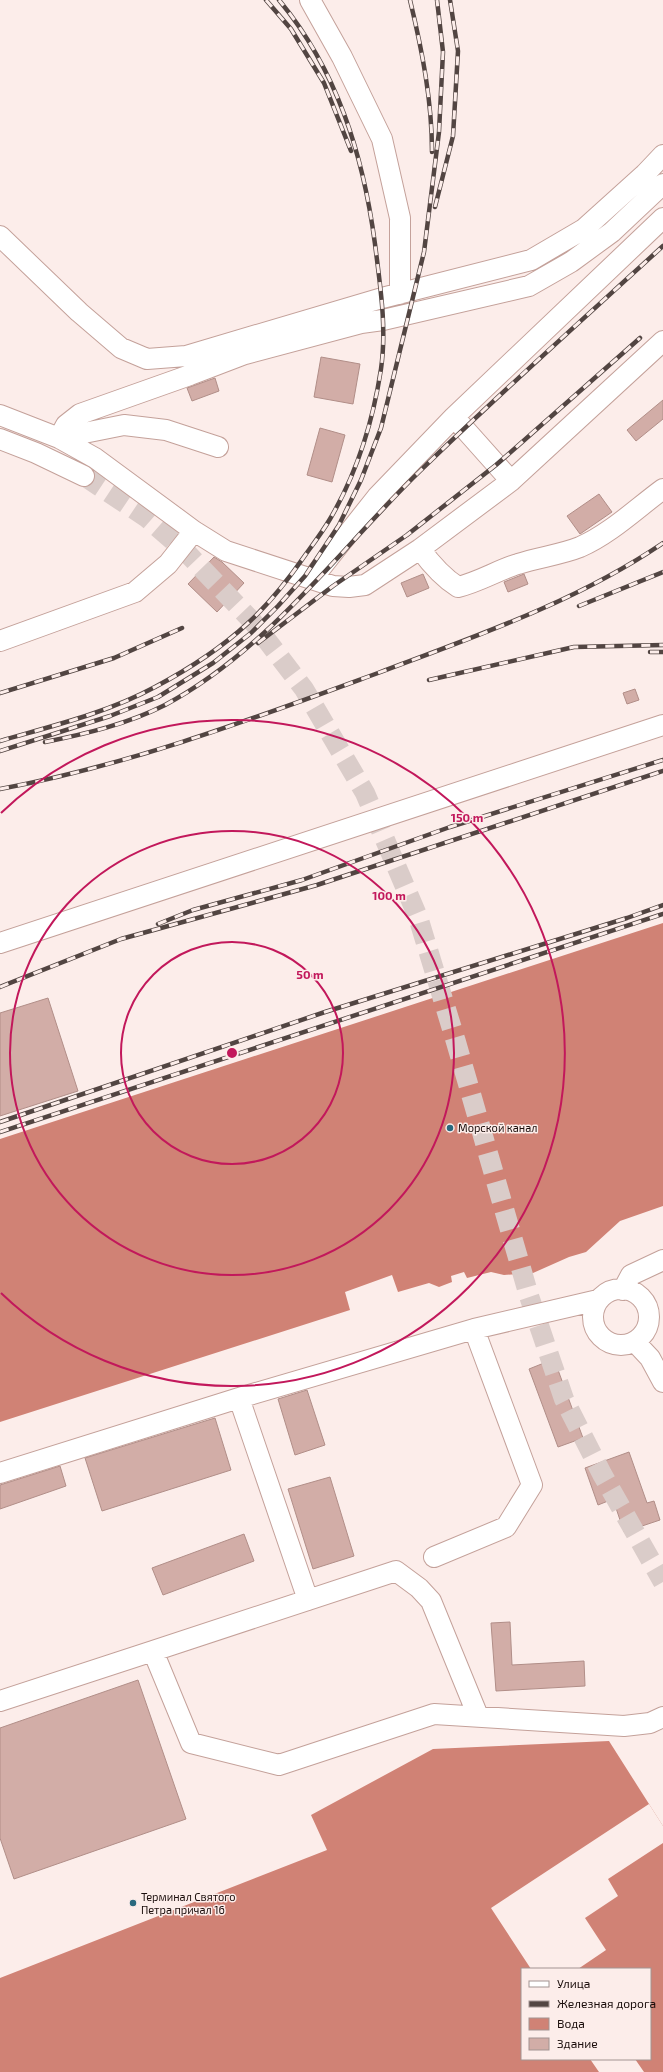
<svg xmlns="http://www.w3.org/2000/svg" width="663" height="2072" font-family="'Exo 2',sans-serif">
  <rect width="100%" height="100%" fill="#fcedea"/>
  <path fill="#d08275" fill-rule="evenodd" d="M663 923V1206L620 1221 586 1252 569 1257 533 1273 504 1275 491 1272 467 1278 464 1272 451 1276 452 1282 439 1287 429 1283 398 1292 392 1275 345 1292 350 1310 0 1422V1139Z
    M609 1741 663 1826V2072H0V1978L327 1850 311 1815 433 1749ZM522 1969H650V2059H522Z"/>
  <path fill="#fcedea" d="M649 1804 663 1826V1843L608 1879 618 1896 585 1918 606 1950 578 1969H531L491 1908Z
    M590 2059H635L644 2072H599Z"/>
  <path fill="#d2ada7" stroke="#b18e88" d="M321 357 360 364 353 404 314 397Z
    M215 378 219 391 192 401 187 388Z
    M663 400V419L636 441 627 430Z
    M320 428 345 435 332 482 307 475Z
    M599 494 612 512 580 534 567 516Z
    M214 557 222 562 244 583 217 612 188 584Z
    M423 574 429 588 407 597 401 583Z
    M524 574 528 584 508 592 504 582Z
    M635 689 639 700 627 704 623 693Z
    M48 998 78 1091 0 1116V1013Z
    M554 1359 583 1438 558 1447 529 1369Z
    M307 1390 325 1445 295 1455 278 1399Z
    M215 1418 231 1470 102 1511 85 1458Z
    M629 1452 647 1503 654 1501 660 1520 624 1532 613 1499 598 1505 585 1468Z
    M60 1466 66 1486 0 1509V1485Z
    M330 1477 354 1556 313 1569 288 1489Z
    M244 1534 254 1561 163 1595 152 1568Z
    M510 1622 512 1665 584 1661 585 1686 496 1691 491 1623Z
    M138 1680 186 1819 14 1879 0 1838V1728Z"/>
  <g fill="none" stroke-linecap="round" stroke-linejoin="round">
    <path stroke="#daccc9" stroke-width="20" stroke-dasharray="20 10" stroke-linecap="butt" d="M84 476 147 518 187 553 253 622 304 689 365 793 418 917 456 1042 529 1296 564 1399 602 1474 663 1582"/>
    <defs>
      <path id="minor" d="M310 0 342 57 382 139 400 218V294
        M0 236 79 312 121 348 147 359 186 356 382 298 531 260 584 229 645 174 663 155
        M0 415 59 438 95 458 194 531 226 551 333 586 349 587 365 585 420 549 511 481 663 341
        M454 417 511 481
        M59 438 66 425 80 414 190 375 245 354 361 323 383 320 529 286 571 262 612 232 663 184
        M59 438 124 425 166 430 218 447
        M0 439 36 453 84 476
        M420 549C431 564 442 577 458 587 479 582 498 570 518 564 539 557 560 555 580 547 610 534 637 508 663 489
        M312 579 377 497 454 417 663 218
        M0 641 135 592 168 564 194 531
        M0 943 663 725
        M593 1317a28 28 0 1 1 56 0a28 28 0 1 1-56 0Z
        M623 1290 631 1275 663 1260
        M635 1342 650 1358 663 1382
        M239 1398 308 1600
        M0 1473 239 1398 474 1329
        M434 1557 506 1527 532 1485 474 1329 598 1300
        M0 1701 153 1651
        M478 1716 431 1601 419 1588 396 1571 153 1651 191 1743 279 1765 434 1714 624 1726 650 1723 663 1717"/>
    </defs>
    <use href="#minor" stroke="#c4a19a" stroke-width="22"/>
    <use href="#minor" stroke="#fff" stroke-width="20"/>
    <defs>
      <path id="rail" d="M266 0 291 29 324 83 351 151
        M410 0C422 50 432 100 432 152
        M435 207 453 136 458 51 450 0
        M579 606 663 572
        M258 643 333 586 407 535 496 465 640 338
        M650 652H663
        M429 680 574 647 663 645
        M0 693 114 658 182 628
        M0 741C52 726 107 713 155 687 187 670 220 649 247 624 269 604 288 580 306 554 314 543 323 531 330 519 357 473 373 421 381 369 387 327 380 285 375 244 363 154 337 70 279 0
        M45 742C85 734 128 724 165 705 268 650 338 551 420 471 499 394 581 321 663 246
        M0 751 110 716 158 697 213 663 251 633 278 606 305 576 339 525 361 480 381 428 424 252 439 132 443 52 437 0
        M0 789C130 765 255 718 378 673 476 636 576 602 663 543
        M158 924 193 910 302 880 450 827 663 760
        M0 987 121 939 317 885 663 771
        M0 1122 325 1012 627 918 663 905
        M0 1132 663 914"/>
    </defs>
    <use href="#rail" stroke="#524542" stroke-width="4.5"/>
    <use href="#rail" stroke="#fcedea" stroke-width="3" stroke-dasharray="9" stroke-linecap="butt"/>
  </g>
  <g fill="none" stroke="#c2185b" stroke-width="2">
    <circle cx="232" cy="1053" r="111"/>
    <circle cx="232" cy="1053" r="222"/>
    <path d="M1 813A333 333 0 1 1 1 1293"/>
  </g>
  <g fill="#2a697e" stroke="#fcedea" stroke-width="1.5">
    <circle cx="450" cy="1128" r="4"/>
    <circle cx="133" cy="1903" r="4"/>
  </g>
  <g text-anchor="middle" stroke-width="3" stroke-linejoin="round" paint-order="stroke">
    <g font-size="11" fill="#1b0e0c" stroke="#fcedea" text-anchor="start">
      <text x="458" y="1132">Морской канал</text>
      <text x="141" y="1901">Терминал Святого<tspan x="141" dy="13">Петра причал 16</tspan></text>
    </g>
  </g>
  <circle cx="232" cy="1053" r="6" fill="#c2185b" stroke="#fcedea" stroke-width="2"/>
  <g font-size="12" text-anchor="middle" font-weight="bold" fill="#c2185b" stroke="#fcedea" stroke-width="3" stroke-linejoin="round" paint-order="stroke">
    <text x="467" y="822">150 m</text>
    <text x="389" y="900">100 m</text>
    <text x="310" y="979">50 m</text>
  </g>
  <rect x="521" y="1968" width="130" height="92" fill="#fcedea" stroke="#a29491"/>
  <rect x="529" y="1981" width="20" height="6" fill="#ffffff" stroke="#a29491"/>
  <text x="557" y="1988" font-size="12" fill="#1b0e0c">Улица</text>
  <rect x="529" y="2001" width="20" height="6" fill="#524542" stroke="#a29491"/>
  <text x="557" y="2008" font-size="12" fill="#1b0e0c">Железная дорога</text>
  <rect x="529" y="2018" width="20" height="12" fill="#d08275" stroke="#a29491"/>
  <text x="557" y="2028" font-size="12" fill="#1b0e0c">Вода</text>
  <rect x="529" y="2038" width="20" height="12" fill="#d2ada7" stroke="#a29491"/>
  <text x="557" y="2048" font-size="12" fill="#1b0e0c">Здание</text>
</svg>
